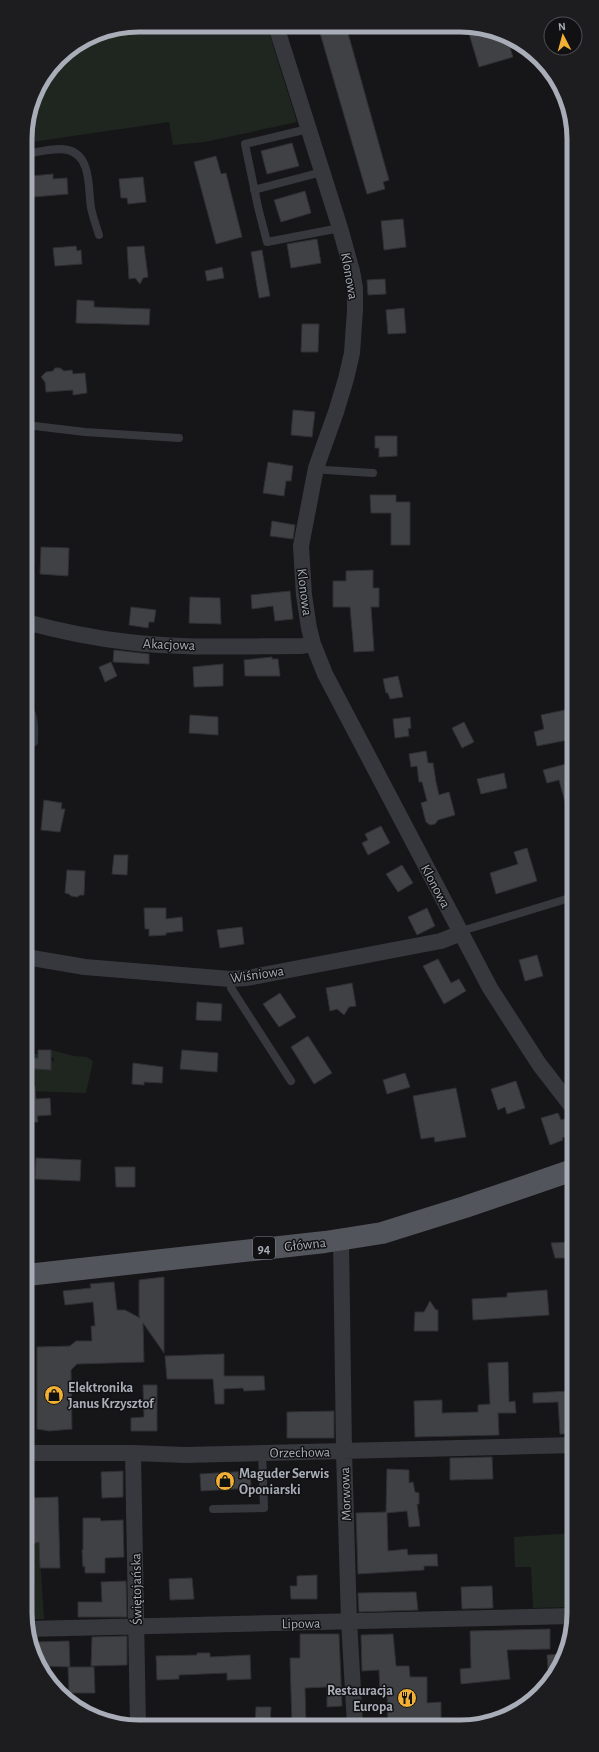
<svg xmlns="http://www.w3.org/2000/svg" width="599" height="1752" font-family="'Alegreya Sans',sans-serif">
  <rect width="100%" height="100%" fill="#161618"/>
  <path fill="#1e261f" d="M139 25 267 26 297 122 205 142 173 145 169 122 25 143V131L37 88 64 53 96 34Z
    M51 1050 74 1056 87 1057 93 1061 86 1093 27 1091 26 1053 38 1054V1058H34L33 1069 51 1070V1061H54V1058L51 1057Z
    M27 1498H30L32 1544 39 1542 44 1619H27V1599H35L34 1577H27Z
    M574 1533V1607L533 1608 531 1567H515L514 1537Z"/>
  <path fill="#2c353c" d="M26 703C41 708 38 732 38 744L29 751H26Z"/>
  <path fill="#404145" stroke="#303034" d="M318 26H346L389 180 383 182 385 189 367 194Z
    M467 27H482L508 41 513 57 479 67Z
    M292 143 299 166 267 174 261 151Z
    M216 156 221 174 226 173 242 237 216 244 194 162Z
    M53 174V179L67 178 68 194 33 197 31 176Z
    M143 177 146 202 128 204 127 198H121L119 179Z
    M305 191 311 213 281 222 274 200Z
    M403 219 406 247 384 250 381 221Z
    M317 239 321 263 291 268 287 244Z
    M76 246 77 251 81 250 82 264 55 266 53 248Z
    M144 246 148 277 143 278 140 284 135 278 129 279 127 247Z
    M262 250 270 296 259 298 251 252Z
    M222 267 224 278 207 281 205 271Z
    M385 279 386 294 368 295 367 280Z
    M77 300 94 301V307L150 309 149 325 76 323Z
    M404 308 406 333 388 334 386 310Z
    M302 324H319L318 352H301Z
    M55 368H60L64 371 72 370 73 374 85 373 87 393 73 395V390L46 392 45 382 41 377 46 372 53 371Z
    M293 410 315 412 312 437 291 435Z
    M375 436H397V456L379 457V448H375Z
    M268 462 293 466 291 481H286L284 496 263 493Z
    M370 495H396V502H410V545H391V513H371Z
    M272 521 295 525 293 539 270 536Z
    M41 547 69 548 68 576 40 574Z
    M373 570V588H379V607H371L374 651 354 652 350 607H333V581H346V571Z
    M290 591 293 619 275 621 273 606 252 609 251 595Z
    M190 597 220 598 221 624 189 623Z
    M131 607 156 610 154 622H149L148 628 129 625Z
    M114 650 149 654V664L113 662Z
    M272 657V659H278L280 676H245L244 660Z
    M111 662 117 676 105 682 99 667Z
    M223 664V686L194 687 193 667Z
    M398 676 403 697 390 699 388 693H386L383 679Z
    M565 710 568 723 573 722V739L537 746 534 732 544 729 541 715Z
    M190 715 218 717V735L189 733Z
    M410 717 411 728 408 729 409 736 395 738 393 719Z
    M464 722 474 742 462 748 452 728Z
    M426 751 428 763H433L436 782 439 795 449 792 455 815 438 820 435 824 430 825 426 822 421 803 427 801 422 782H419L417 766 411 767 409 754Z
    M566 764 567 767 573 765V816H569L559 780 547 783 543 770Z
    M504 773 507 788 481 794 477 779Z
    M44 800 62 803 61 809H65L60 832 41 830Z
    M381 826 390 843 368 855 362 843 368 840 365 834Z
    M527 848 537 881 496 894 490 873 518 864 514 852Z
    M114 855H128L127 875 112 874Z
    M402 865 413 883 398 892 386 874Z
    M67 870 85 871 84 895H80L77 897 71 896 69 894 65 893Z
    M144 908H166V919L182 917 183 931 166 933V935L149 936V929H145Z
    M427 908 435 926 417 935 408 917Z
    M242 927 244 944 220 948 217 930Z
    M537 955 543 976 525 981 519 960Z
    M438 959 451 983 459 979 466 991 444 1004 423 966Z
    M352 983 356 1006 349 1007 344 1015 337 1009 330 1011 326 988Z
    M280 993 296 1017 279 1027 263 1004Z
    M197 1002 222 1004 221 1021 196 1020Z
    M308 1036 332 1073 314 1084 291 1047Z
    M38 1050H51V1070L33 1069 34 1058H38Z
    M182 1050 218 1053 217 1072 180 1069Z
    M133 1063 163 1067 162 1083 144 1082V1085L132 1084Z
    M405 1073 410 1087 387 1094 383 1080Z
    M516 1081 525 1108 507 1114 505 1107 498 1110 491 1089Z
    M27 1086H35L36 1099 50 1098 51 1115 37 1116 38 1122H27Z
    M456 1088 466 1137 435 1142 434 1137 421 1139 413 1096Z
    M558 1113 561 1120 568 1118 573 1134 562 1138 563 1140 550 1145 541 1118Z
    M36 1158 81 1160 80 1181 35 1179Z
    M115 1167H135V1187H116Z
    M567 1242 568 1258H555L551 1243Z
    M164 1277V1353L143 1323 144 1362 77 1364 71 1370 72 1429 49 1431 37 1429V1347L70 1346 76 1341H92L91 1326H95L93 1302 65 1305 63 1291 91 1288 90 1284 114 1282 117 1310H125L140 1318 139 1316V1280Z
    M547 1290 549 1315 473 1320 472 1299 507 1297V1293Z
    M430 1301 436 1310H438V1331H414L415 1312H424Z
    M224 1354V1376H264L265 1390 244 1391 243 1388 224 1389V1404H215L213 1379H167L165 1356Z
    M508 1362 509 1402 515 1401 516 1413H498L499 1435 415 1437 414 1401 442 1400V1413L478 1412V1405L490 1404 488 1363Z
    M143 1385H157V1431H131V1418L144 1417Z
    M569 1391 572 1434H560L558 1402 533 1403V1393Z
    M334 1411V1438H287V1412Z
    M492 1457 493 1479 450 1480V1458Z
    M387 1469 409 1470V1483L413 1482 415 1492 419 1493V1504H417L420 1526 409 1527 407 1511 387 1513 388 1551 407 1549 408 1555 437 1554 438 1566H424V1570L358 1574 356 1513 386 1512Z
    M123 1471V1497L102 1498 101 1472Z
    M250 1471 251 1488 201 1491 200 1474Z
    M58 1497 60 1568H40L39 1542 32 1544 30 1498Z
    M83 1518H100L101 1521 123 1520 124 1557 105 1558V1573H85V1566L83 1567 82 1550H83Z
    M317 1575V1599H291L290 1586H297V1576Z
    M192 1578 194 1599 170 1600 169 1579Z
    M126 1581 127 1617H78V1602H102L101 1582Z
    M492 1586 493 1608 462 1609 461 1587Z
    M416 1592 418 1610 359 1612 358 1593Z
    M550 1629V1649L507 1650 510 1679 461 1684 460 1669 471 1668 470 1631Z
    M300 1634H339L342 1706 327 1707V1687L305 1688 306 1725H292L290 1658H300Z
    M393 1634 396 1666H409L410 1677H427V1703L441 1702V1725H388L387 1692 380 1693 379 1670 362 1671 361 1635Z
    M127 1636V1665L91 1666 92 1637Z
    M69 1641 70 1667 44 1666 36 1651V1642Z
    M197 1653H210V1657L250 1655 251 1679 227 1680V1673L179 1675V1679L157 1680 156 1656 197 1655Z
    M562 1654V1662L549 1683 547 1655Z
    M68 1667H94L95 1693H69Z
    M256 1707H271L270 1725H255Z"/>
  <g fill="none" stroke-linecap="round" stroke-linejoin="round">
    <path stroke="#37383d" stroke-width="8" d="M308 129 245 144 258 207 267 242 340 228
      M25 154C39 152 54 147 68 150 92 156 88 189 91 208 93 217 96 226 99 235
      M254 190 322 172
      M26 425 85 432 179 438
      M316 468 326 470 373 473
      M461 933 468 929 573 897
      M230 979 231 988 291 1081
      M213 1509 264 1508 262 1453"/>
    <path stroke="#37383d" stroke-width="16" d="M276 26 340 228 352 271 355 288V310L352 353 346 379 336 412 316 468 301 546 304 595 309 628 313 644 325 674 490 988 539 1064 573 1108
      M26 622C59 631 93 638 128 642 184 649 245 646 302 646L313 644
      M26 957 85 967 230 979 247 978 441 941 461 933
      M341 1240 344 1451 349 1621 355 1725
      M27 1453H133L185 1455 574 1445
      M133 1453 138 1725
      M27 1629 574 1616"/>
    <path stroke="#53555c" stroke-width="22" d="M27 1275 325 1242 382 1233 465 1207 573 1170"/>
  </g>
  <defs>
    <symbol id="shop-disc" viewBox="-11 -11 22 22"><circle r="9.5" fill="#f2b134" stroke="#111113"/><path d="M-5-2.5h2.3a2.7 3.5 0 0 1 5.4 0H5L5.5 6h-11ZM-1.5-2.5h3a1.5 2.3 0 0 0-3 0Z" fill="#111"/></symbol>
    <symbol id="restaurant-disc" viewBox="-11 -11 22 22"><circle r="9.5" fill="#f2b134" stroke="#111113"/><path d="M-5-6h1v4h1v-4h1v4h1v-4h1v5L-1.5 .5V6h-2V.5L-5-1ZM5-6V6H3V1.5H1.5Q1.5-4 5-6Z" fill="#111"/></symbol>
  </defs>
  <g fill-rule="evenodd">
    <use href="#shop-disc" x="43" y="1384" width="22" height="22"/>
    <use href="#shop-disc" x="214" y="1470" width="22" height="22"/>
    <use href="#restaurant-disc" x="396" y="1687" width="22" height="22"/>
  </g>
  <g text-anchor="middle" stroke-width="3" stroke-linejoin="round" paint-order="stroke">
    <rect fill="#111113" stroke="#7b7e86" stroke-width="1" x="253" y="1237" width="22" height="22" rx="3"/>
    <g font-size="13" font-weight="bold" fill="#a8adb8">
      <text x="264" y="1253">94</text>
    </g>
    <g font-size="14" fill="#a8adb8" stroke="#111113">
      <text transform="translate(350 276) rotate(80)" y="5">Klonowa</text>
      <text transform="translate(305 592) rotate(83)" y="5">Klonowa</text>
      <text transform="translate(169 644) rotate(2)" y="5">Akacjowa</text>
      <text transform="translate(436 886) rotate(62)" y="5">Klonowa</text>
      <text transform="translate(257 974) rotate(-8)" y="5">Wiśniowa</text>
      <text transform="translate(305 1244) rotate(-6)" y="5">Główna</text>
      <text transform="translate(300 1452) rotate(-1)" y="5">Orzechowa</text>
      <text transform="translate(345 1494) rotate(-92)" y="5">Morwowa</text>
      <text transform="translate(136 1589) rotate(-91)" y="5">Świętojańska</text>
      <text transform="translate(301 1623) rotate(-1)" y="5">Lipowa</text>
    </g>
    <g font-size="14" font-weight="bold" fill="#a8adb8" stroke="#111113" text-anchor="start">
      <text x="68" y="1392">Elektronika<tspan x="68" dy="16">Janus Krzysztof</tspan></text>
      <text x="239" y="1478">Maguder Serwis<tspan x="239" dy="16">Oponiarski</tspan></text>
      <text x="393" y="1695" text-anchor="end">Restauracja<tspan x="393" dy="16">Europa</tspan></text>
    </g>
  </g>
  <path d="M0 0H599V1752H0ZM139 32H460A107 107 0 0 1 567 139V1613A107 107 0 0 1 460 1720H139A107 107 0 0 1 32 1613V139A107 107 0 0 1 139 32Z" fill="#1d1d20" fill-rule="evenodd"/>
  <path fill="none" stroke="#a8adb8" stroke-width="5" d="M139 32H460A107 107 0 0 1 567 139V1613A107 107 0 0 1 460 1720H139A107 107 0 0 1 32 1613V139A107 107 0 0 1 139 32Z"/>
  <g transform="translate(563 36) rotate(354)"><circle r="19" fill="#111113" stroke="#4d4f55"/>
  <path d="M0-3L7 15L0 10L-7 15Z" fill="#f2b134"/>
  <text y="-6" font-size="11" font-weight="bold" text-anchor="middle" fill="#a8adb8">N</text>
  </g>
</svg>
